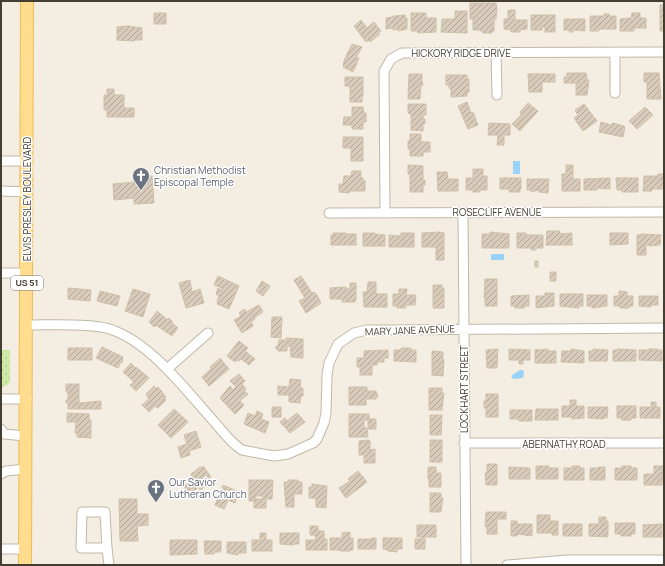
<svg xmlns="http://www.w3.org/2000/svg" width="665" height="566" font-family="Manrope,sans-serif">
  <defs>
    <pattern id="grass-dots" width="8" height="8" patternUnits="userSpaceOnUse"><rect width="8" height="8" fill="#ceeba6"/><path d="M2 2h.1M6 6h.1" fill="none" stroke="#b2ca8f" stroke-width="1.8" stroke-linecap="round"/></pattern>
    <pattern id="building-hatch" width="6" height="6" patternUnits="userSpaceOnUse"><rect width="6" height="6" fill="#d8cbb9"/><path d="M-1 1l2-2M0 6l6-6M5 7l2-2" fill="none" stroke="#b1a697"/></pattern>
  </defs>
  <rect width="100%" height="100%" fill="#f3ede2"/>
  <path fill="url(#grass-dots)" d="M1 350H10V382C7 385 5 387 1 387Z"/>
  <path fill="#98d2f6" d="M513 161H520V174H513Z
    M491 254H504V260H491Z
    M520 370H523L524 372 523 378 513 379 511 376Z"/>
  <path fill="url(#building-hatch)" stroke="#d0c0a9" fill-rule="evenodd" d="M470 3H496L497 9 496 19H494V21H495L494 22V31H492V33H483L480 30H473V19H470Z
    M660 5H664V31H660Z
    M508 10H515V20H527V29L520 30V32H511V30L504 29V19H508Z
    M455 11H467V33L441 32 442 19H455Z
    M154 13H166V24H154Z
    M411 13H426V18H436V32L418 33 417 31H411Z
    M632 13H640V18H646V28H634V31H620V19L630 18 631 19Z
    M604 14H609V16H616V29H599V31H590V16H604Z
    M405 15 406 19 407 18V29L398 31V29L393 30V28L386 29V18L393 17V16Z
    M531 15H555V32H545V27H542V30H531Z
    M564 19H585V31L573 30V32H569V30H564Z
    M361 20 367 28 374 22 381 31 378 33 380 34 370 42 369 40 366 42 354 26Z
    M128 26 142 28V40H134V41L117 40V27Z
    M352 44 362 47 356 58H359L353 72 343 67 344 66 343 65 345 58 347 59 346 56Z
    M567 73H586L587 80H589L587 95H576V83H564V77H567Z
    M644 73H659L661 99H647V82H644Z
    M409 74H422V82L423 83V85L421 86 420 99H408Z
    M528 74H555V82H542V92H529Z
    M446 75H467V79H469V92H467V96L451 97V89L449 88V85H446Z
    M345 77H363V96H362V102H350V86H345Z
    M107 89H114V95H124V108H134V117H107V110H104V95H107Z
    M467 102 471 113 473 112 478 125 468 129 458 106Z
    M528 103 538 111 520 131 512 124 521 115 520 112Z
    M408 104H426V115H424L423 117V119H425V124H423V131L411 130V114L408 113Z
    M584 104 597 121 583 131 574 118 578 115 575 110Z
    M352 107H363L364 113H366V122H363V129H352V125H343L344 117H352Z
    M645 107 653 115 637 129 629 121Z
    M601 122 611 125 613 123 624 126 625 127 623 137 599 132Z
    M489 123 510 124V135H504V145H497L498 135H488Z
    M410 134H421V142H430V152H423V156H410V149H408V141H410Z
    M343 137H363V161H351V148H343Z
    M408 165 423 166V180H425V185H423V192H410V174H408Z
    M566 165H573V179H580V191H562V174H566Z
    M473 169H483V176H487V190H480V192H473V190H466V178H473Z
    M352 171H361V178H363V181H365V191H349V193L339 192V184H343L344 176H351Z
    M437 172H447L448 179H458V191H438Z
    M658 174H663L664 189H652V191H643L644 176H658Z
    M152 176 154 203 134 204V198L114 200 113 184 134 182 133 178Z
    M500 178H521V189H520V192H509V189H500Z
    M610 178V189L597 188V190H584V179Z
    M616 178H638V192H622V190H617Z
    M527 179H549L548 193 539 192V190L531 192V190H527Z
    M547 231H560V234L572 233V245H546Z
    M440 232 444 233V260H436V247H422V233Z
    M490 232 509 234V248H482V234H490Z
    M333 233H346V236H347V234H356V245H331V235H333Z
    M363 233H375V234L385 235V246H363Z
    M401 233H414V247H389V235L401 236Z
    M517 233H526V235H543V248H536V250H531V248H517Z
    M610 233H628V244L610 245Z
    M641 234 661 235 660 245 649 246V245H646V255H637V235H641Z
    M535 261H538V267H535Z
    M550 272H556V281H550Z
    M218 276 239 286 229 309 217 304 218 302H217L219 296 216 294 218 288 221 290 222 288 214 285Z
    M301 276 312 293 314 292 317 295 321 303 306 313 299 301 305 298 294 280Z
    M485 279H497V306H485V298H484Z
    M190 280 192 292 200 289 204 303 186 308 179 283Z
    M262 281 270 286 263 296 256 291Z
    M368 282H376V294H387V307H364L363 292H367Z
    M350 283H356V299L355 302H342V299H330V288L346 287V289H347L350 288Z
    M433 285H442V288H444V308H433Z
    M68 288 91 290 90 301 68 299Z
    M133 289 150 294 143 317 125 311Z
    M399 289H407L406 295H416L415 305H406V308H397V306H393V294H399Z
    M100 291 120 296 117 306 97 301Z
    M619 291 627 292V296H633V306H629V308H620V306H614V296H619Z
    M545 293H554V306L536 308V296H545Z
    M560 294H583V306H579V308L560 306Z
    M529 295V306H524L525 308H515V306H511V296Z
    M587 295H607V306L592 308V306H587Z
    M639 296H658V305H651V307L639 306Z
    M259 305 263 312 254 318 255 319 251 322 253 326 242 333 234 320 241 316 239 313 243 310 245 309 246 312Z
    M157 311 168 320 169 318 173 322 172 323 178 328 172 336 156 325 154 327 149 322Z
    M272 317H282L281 338 271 337Z
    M286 338 303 339V358L291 357 290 346H287V351H278V349H276V346H278L279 340H286Z
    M239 341 248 348 245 351 255 359 249 365 241 359 239 361 237 360 235 362 227 356Z
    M102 347 123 357 122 363 121 362 118 368 96 358Z
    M68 348H92V360H68Z
    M401 348H411L410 350H416V362L394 361V350H401Z
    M498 349 497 368H487L486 350Z
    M509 349 530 350V360H523V364H519V360H509Z
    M548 349V351H556V363H535V350Z
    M571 349 584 351V363L561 362 562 351H571Z
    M593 349 608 350 607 361H589V351H593Z
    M617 349 636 350V361H613V350H617Z
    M648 349H658V350H662V361L639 360V350H648Z
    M388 350V358H384V362H377V365H372V375H360V367H357V358H364V351Z
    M432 351 443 352V359L444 360 443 376 432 375Z
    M220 358 229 369 209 386 202 377 211 369 210 367Z
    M131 363 135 368 136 367 149 378 136 391 130 385 134 382 123 372Z
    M239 374 245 381 242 384 246 389 244 391 248 394 240 401 244 405 235 414 220 398 230 386 233 390 236 387 230 381Z
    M290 379 301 380 300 388H303V396H301L300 403 289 402V395H278V386L289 387Z
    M66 384H79V403L101 401V409H68V403H66V400H68V392H66Z
    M154 386 156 389 158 387 166 397 164 398 166 400 158 408 155 406 149 412 142 405 149 399 146 394Z
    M349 387H367V391H376L378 397H376V399H366V405H349Z
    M429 388H442V393H444L442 410H429Z
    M486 394H498V417H486V408H484V401H486Z
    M570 400H576V406H584V418L572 419V417H562V406H570Z
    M651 402H656V407H660V418H640V407H651Z
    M617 406H636V418H631V420H622V418H617Z
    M272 407H281V417H272Z
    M588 407H608L607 418H603V419L588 418Z
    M174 409 188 422 171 438 158 425Z
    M536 409H558V420H535Z
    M510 410H532V421H519V419H510Z
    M257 411 263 414 261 419 269 422 265 433 244 424 248 413 255 416Z
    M67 413 89 414V420H91V438L77 437V433H75L76 422H67Z
    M297 413 305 422 290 433 280 422 285 418 287 421Z
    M349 414H369V419H376V429H368V420H364V428H367L368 437H349Z
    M430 415H442L441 435H430Z
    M196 431 201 447 189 451 190 455 181 458 178 447 187 444 184 435Z
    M368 440 370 441V450L375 449V463H364V455H359V441Z
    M430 440H442V462H430Z
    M487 464H497V485H486L485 473H487Z
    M203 466 211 477 203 483 205 486 203 488 200 490 199 487 189 494 183 486 193 478 191 474 200 467 201 468Z
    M536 466H549V468H558V479H536Z
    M572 466H580V468H584V480H564V468H572Z
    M622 466H631V468H637V480H615V468H622Z
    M654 466H663L662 485H644V474H654Z
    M428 467H436V473H441V487H429V480L430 479H428Z
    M509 467 530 468V479H509Z
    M599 467H605V480H590V468H599Z
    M358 471 367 482 346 498 339 488 350 481 348 479Z
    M249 480H273L272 499H266V508H254V501H249ZM256 496H263V499H255Z
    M288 480H298V482H302V494H294V507H286L284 482H288Z
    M312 484 327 486 326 508 316 507V498H309V487H312Z
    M223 485 239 492 235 503 228 500 224 509 215 505Z
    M430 493H441V498H443L441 512H430Z
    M119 499H137V514H148V525L137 526 138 541H120Z
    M486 512H506V519H497V534H487V527H485Z
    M537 515H550V521H558V535H552V533H537Z
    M599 517H606V521H608V537L589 536V524H599Z
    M511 521H517V524H532V536L517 534V536H511Z
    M615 523H635V534H631V536H621V534H615Z
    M563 524H582V536H563Z
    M662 524V537H643V525Z
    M417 525H436V537H425V549H415V539H422V537H417Z
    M310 526H318V531H324V539H327V550H306V540H316L315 535H310Z
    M350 532V538H353V550H350V551H340V550H330V538H342V533Z
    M260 533H266V540H272V551H252V540H260Z
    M280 533H299V544H294V545L280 544Z
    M372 538H376V549H358V539H372Z
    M383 538H402V549H397V552L388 551V550L383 549Z
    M170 540H197V554L170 555Z
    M204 541H221V552H215L214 554H205Z
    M227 542H246V553H238V555L227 553Z"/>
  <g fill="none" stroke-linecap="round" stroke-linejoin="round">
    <defs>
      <path id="minor" d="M496 53 497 95
        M615 93V53
        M1 161H27
        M1 191 27 192
        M329 213 664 212
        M385 213 384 71 391 59 402 53 664 52
        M463 213 466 565
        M1 273H27
        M27 325C51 325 84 323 106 328 149 339 188 393 217 425 224 433 230 441 238 447L242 450 274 456 288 454 313 443 317 439 324 423 326 413 327 375 329 363 338 344 354 333 367 330H387L664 328
        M167 369 208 333
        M1 399H27
        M1 429 4 434 26 436
        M464 443H664
        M1 474 6 471 26 469
        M107 548H81L82 512H105L107 548 109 565
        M1 549H25
        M507 565 567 560H664"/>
      <path id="major" d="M25 565 27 1"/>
    </defs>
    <use href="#minor" stroke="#c1b8a7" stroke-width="11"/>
    <use href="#major" stroke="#edbc55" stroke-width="14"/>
    <use href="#minor" stroke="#fff" stroke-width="9"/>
    <use href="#major" stroke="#ffdc8e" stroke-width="12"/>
  </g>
  <defs>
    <symbol id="church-pin" viewBox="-11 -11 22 30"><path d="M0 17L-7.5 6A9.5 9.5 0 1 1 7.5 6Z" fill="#6b7280" stroke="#fff"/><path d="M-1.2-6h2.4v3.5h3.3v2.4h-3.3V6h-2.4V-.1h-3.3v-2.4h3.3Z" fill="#fff"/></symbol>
  </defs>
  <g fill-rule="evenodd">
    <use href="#church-pin" x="131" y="166" width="20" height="27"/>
    <use href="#church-pin" x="146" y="478" width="20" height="27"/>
  </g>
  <g text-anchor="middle" stroke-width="3" stroke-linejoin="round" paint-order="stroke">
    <rect fill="#fff" stroke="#7c7770" stroke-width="1" x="11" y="276" width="32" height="14" rx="3"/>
    <g font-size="9" font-weight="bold" fill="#443d32">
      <text x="27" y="286">US 51</text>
    </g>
    <g font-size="10" fill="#443d32" stroke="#fff">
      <text x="461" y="57">HICKORY RIDGE DRIVE</text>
      <text transform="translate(27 199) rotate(-90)" y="4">ELVIS PRESLEY BOULEVARD</text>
      <text x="497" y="216">ROSECLIFF AVENUE</text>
      <text transform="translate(410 330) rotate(-2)" y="4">MARY JANE AVENUE</text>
      <text transform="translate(464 389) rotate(-90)" y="4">LOCKHART STREET</text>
      <text x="564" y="448">ABERNATHY ROAD</text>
    </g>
    <g font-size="10" fill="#5b616d" stroke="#fff" text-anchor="start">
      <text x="154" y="174">Christian Methodist<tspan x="154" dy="12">Episcopal Temple</tspan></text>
      <text x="169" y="486">Our Savior<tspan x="169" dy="12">Lutheran Church</tspan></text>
    </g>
  </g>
  <rect width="665" height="566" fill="none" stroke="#443d32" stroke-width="4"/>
</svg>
